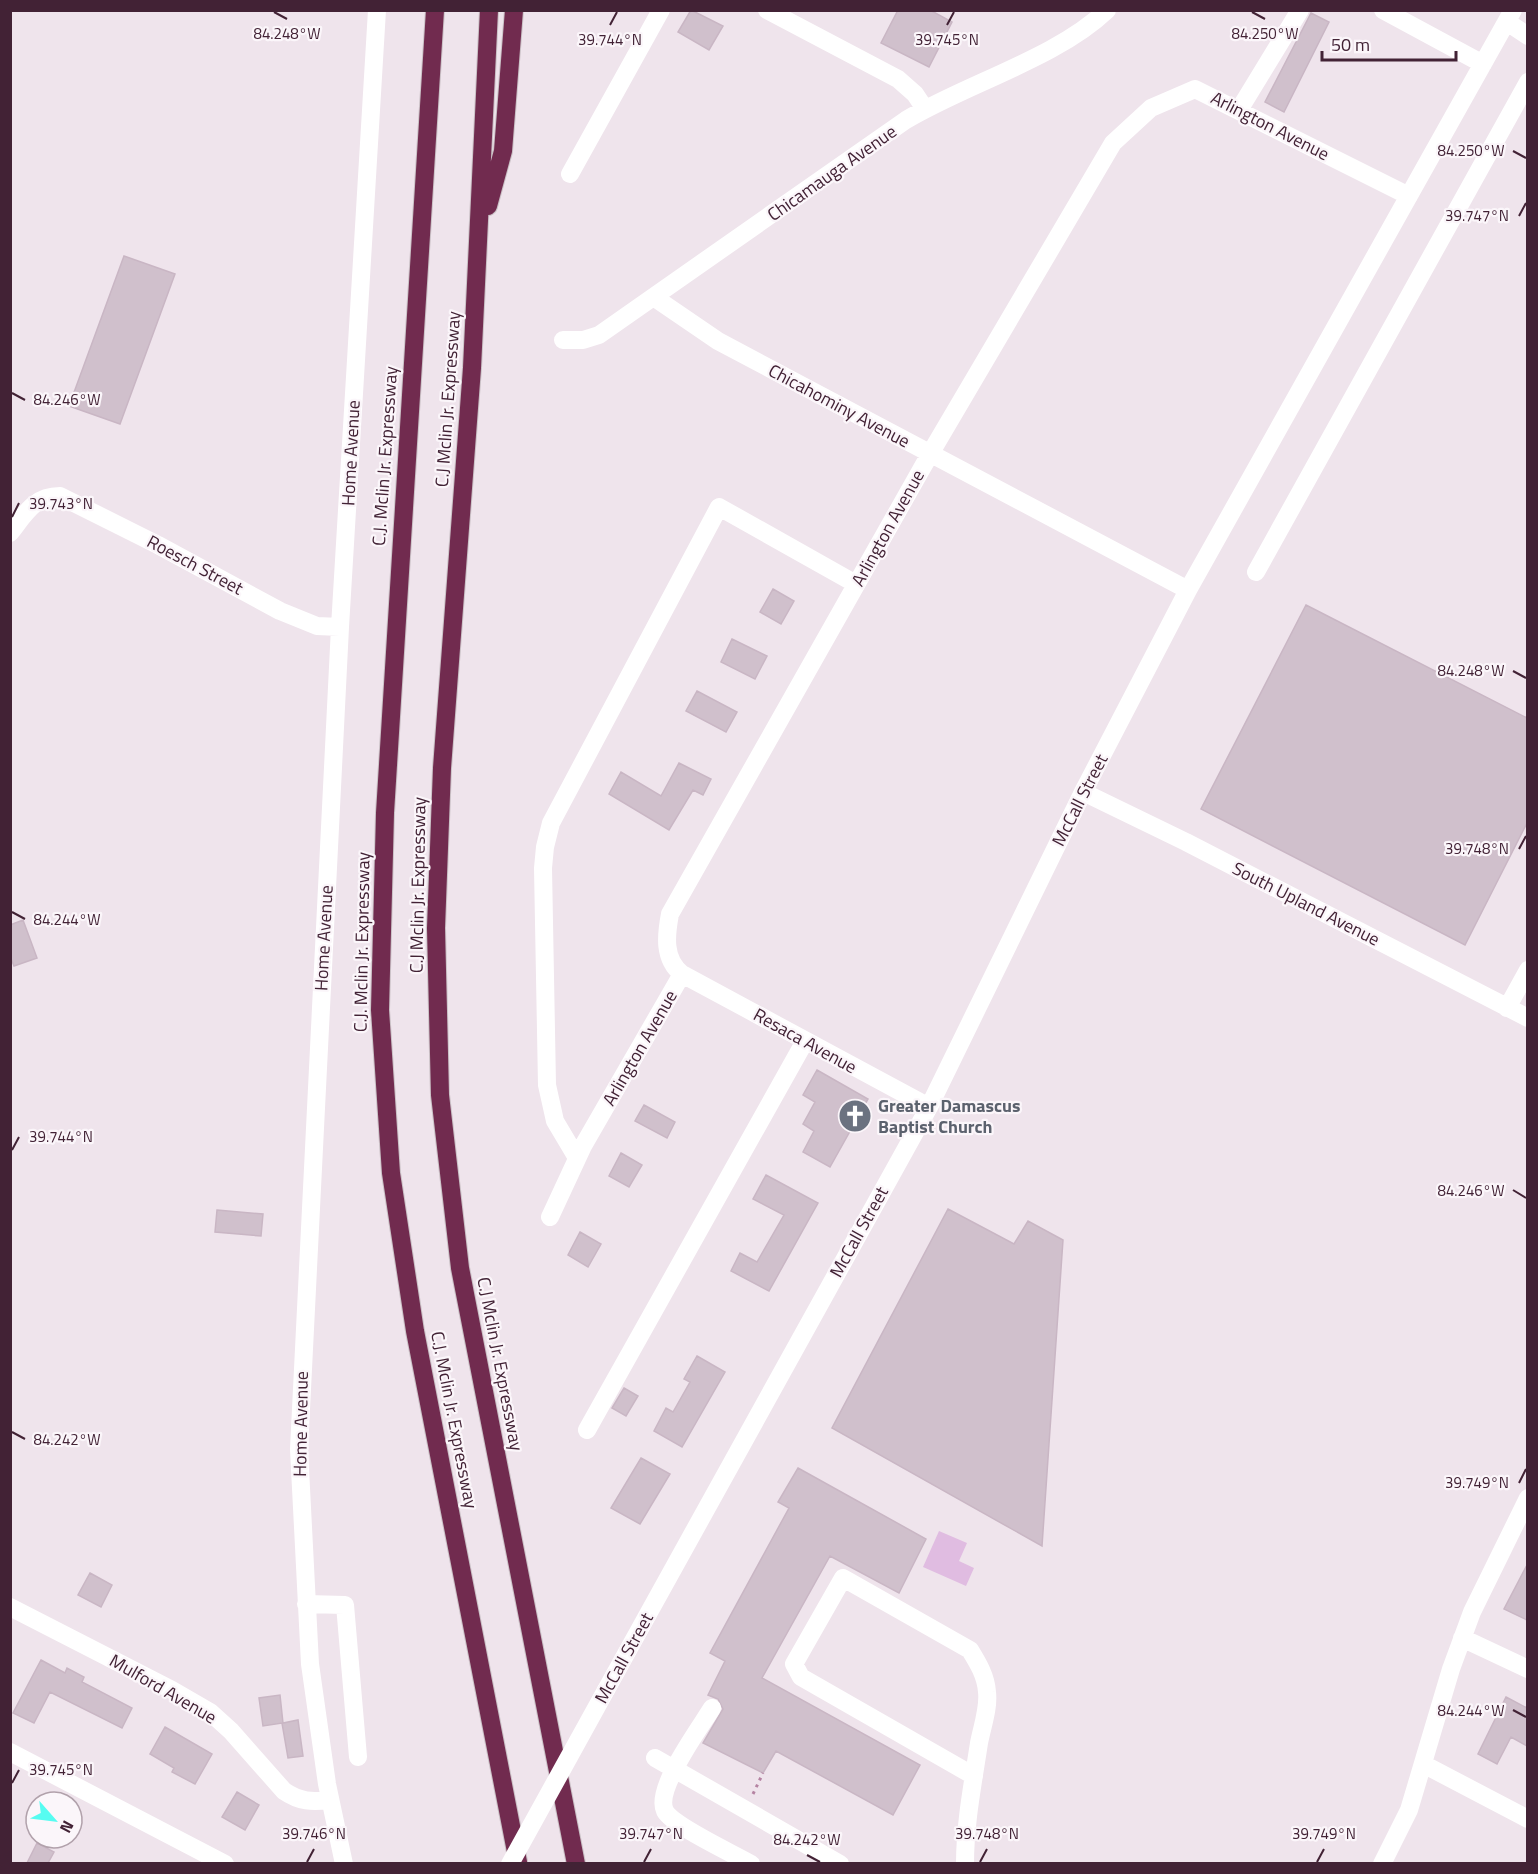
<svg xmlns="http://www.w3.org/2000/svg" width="1538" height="1874" font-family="'Titillium Web',sans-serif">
  <rect width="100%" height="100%" fill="#efe4ec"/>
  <path fill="#e0bce1" d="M939 1531 967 1543 959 1561 974 1568 966 1586 923 1567Z"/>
  <path fill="#d0c0cc" stroke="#c9b6c4" stroke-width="1.5" d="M691 10 723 26 709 50 678 32Z
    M898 10H930L952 22 929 67 881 43Z
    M1311 13 1329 22 1284 112 1265 102Z
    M124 256 175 274 120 424 69 406Z
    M773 589 794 601 781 624 760 612Z
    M1306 605 1527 718V823L1465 945 1201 809Z
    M732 639 767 656 755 679 721 662Z
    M697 691 737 712 726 732 686 711Z
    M679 763 711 779 703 795 693 790 669 830 609 794 621 772 661 796Z
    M23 920 37 958 14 966 10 956V925Z
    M817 1070 868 1099 830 1167 803 1152 814 1131 803 1124 815 1102 803 1095Z
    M644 1105 675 1122 667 1138 635 1121Z
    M621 1153 642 1165 629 1187 609 1176Z
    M766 1175 818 1203 769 1291 731 1271 740 1253 757 1262 784 1215 753 1199Z
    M948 1209 1014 1244 1028 1221 1063 1240 1042 1546 832 1428Z
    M217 1210 263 1214 261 1236 215 1232Z
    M580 1232 601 1244 588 1267 568 1255Z
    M697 1356 725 1372 682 1447 654 1431 666 1408 673 1412 690 1382 684 1379Z
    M624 1388 638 1396 626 1416 612 1408Z
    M641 1458 670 1474 640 1524 611 1508Z
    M798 1468 926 1539 899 1593 830 1556 762 1678 920 1765 893 1815 776 1751 763 1773 703 1743 723 1709 718 1699 708 1695 725 1661 710 1653 789 1508 778 1502Z
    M1527 1565V1620L1504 1609Z
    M90 1573 112 1585 101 1607 78 1595Z
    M41 1660 65 1673 67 1668 84 1677 82 1682 132 1708 122 1728 50 1692 34 1723 13 1713Z
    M280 1695 283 1723 298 1720 303 1756 288 1758 282 1723 263 1726 259 1698Z
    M1506 1697 1527 1708V1746L1511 1737 1497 1764 1478 1754Z
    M165 1727 212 1754 195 1784 172 1772 174 1768 150 1754Z
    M237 1792 259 1805 245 1830 222 1817Z
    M37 1843 54 1852 48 1863H27Z"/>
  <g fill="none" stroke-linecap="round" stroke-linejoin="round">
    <defs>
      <path id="highway" d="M435 10 385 813 380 1010 391 1173 415 1331 518 1862
        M489 10 472 368 442 768 436 928 440 1095 460 1268 576 1864
        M488 206 503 151 514 10"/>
    </defs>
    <use href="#highway" stroke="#cac1c6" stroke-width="20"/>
    <path stroke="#b583a2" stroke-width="3" stroke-dasharray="3 4.5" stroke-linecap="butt" d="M753 1794 763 1773"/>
    <path stroke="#fff" stroke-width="18" d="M767 10 898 79 915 94 925 109
      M1383 10 1483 64
      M1507 22 1528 36
      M1239 110 1300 10
      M570 174 661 10
      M655 298 718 341 1188 590
      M563 340H583L599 335 906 120C968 83 1057 58 1107 10
      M10 533C25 514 34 496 60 496L158 545 280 611 317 626 340 627
      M1256 572 1528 82
      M1083 792 1186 842 1528 1018
      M1507 1008 1528 970
      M929 1107 682 974C663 959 666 935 670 914L930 454 1113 143 1151 108 1195 89 1409 196
      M577 1158 555 1121 547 1085 543 868 545 847 551 823 719 507 856 584
      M550 1217 583 1146 682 974
      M587 1430 805 1041
      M306 1604 345 1605 358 1757
      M10 1607 172 1690 210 1712 231 1731 284 1791C300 1802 312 1802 330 1800
      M1462 1638 1528 1669
      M606 1690 929 1107 1083 792 1188 590 1513 10
      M712 1708C700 1728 654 1789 665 1811 673 1826 734 1854 751 1864
      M10 1752 225 1864
      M655 1758 840 1864
      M1423 1764 1528 1819
      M344 1864 327 1784 310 1664 299 1449 340 627 377 10
      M965 1864C965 1822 973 1783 979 1743 982 1727 989 1708 987 1692 986 1676 978 1663 970 1650L843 1578 794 1664 801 1677 974 1776
      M1382 1864 1409 1810 1451 1669 1472 1612 1528 1498"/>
    <use href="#highway" stroke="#712b4f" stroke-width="18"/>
    <path stroke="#fff" stroke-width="18" d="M510 1864 606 1690"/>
  </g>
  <path fill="none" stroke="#422235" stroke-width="2" d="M274 12 287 19M1252 12 1265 19M610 25 617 12M947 25 954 12M1513 151 1526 158M1519 216 1526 203M12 393 25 400M12 517 19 503M1513 671 1526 678M1519 849 1526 836M12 912 25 919M12 1150 19 1137M1513 1190 1526 1198M12 1432 25 1439M1519 1483 1526 1469M1513 1710 1526 1717M12 1783 19 1770M807 1855 820 1862M307 1862 314 1849M644 1862 651 1849M980 1862 987 1849M1317 1862 1324 1849"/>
  <defs>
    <symbol id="church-disc" viewBox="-11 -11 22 22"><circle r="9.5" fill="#6b7280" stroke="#fbf6fa"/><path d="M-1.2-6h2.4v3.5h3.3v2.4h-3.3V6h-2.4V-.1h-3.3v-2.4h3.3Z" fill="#fff"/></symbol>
  </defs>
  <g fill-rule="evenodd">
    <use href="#church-disc" x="836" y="1097" width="38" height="38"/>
  </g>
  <g text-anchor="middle" stroke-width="4.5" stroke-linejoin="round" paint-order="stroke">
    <g font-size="18" fill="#422235" stroke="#fbf6fa">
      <text transform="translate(1270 126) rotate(27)" y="6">Arlington Avenue</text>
      <text transform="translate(832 173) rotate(-35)" y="6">Chicamauga Avenue</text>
      <text transform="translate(448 399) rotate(-86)" y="6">C.J Mclin Jr. Expressway</text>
      <text transform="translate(839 406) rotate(28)" y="6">Chicahominy Avenue</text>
      <text transform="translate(351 453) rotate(-87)" y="6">Home Avenue</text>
      <text transform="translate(385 456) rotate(-86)" y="6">C.J. Mclin Jr. Expressway</text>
      <text transform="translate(888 528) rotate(-61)" y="6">Arlington Avenue</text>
      <text transform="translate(195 565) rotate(28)" y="6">Roesch Street</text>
      <text transform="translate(1080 800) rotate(-63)" y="6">McCall Street</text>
      <text transform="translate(418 885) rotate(-89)" y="6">C.J Mclin Jr. Expressway</text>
      <text transform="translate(1306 904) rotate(27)" y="6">South Upland Avenue</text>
      <text transform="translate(324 938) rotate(-87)" y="6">Home Avenue</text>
      <text transform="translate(362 942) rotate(-89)" y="6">C.J. Mclin Jr. Expressway</text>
      <text transform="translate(805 1041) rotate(29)" y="6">Resaca Avenue</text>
      <text transform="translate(640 1048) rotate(-60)" y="6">Arlington Avenue</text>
      <text transform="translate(859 1232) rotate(-61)" y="6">McCall Street</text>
      <text transform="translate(500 1364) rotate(79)" y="6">C.J Mclin Jr. Expressway</text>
      <text transform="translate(454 1420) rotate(79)" y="6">C.J. Mclin Jr. Expressway</text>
      <text transform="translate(301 1424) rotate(-89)" y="6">Home Avenue</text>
      <text transform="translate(624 1658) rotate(-61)" y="6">McCall Street</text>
      <text transform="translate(163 1689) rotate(30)" y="6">Mulford Avenue</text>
    </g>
    <g font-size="18" font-weight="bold" fill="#5b616d" stroke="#fbf6fa" text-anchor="start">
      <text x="878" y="1112">Greater Damascus<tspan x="878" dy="21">Baptist Church</tspan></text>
    </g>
  </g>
  <g font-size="15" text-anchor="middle" fill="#422235" stroke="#fbf6fa" stroke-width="4.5" stroke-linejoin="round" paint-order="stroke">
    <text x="287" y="39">84.248°W</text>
    <text x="1265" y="39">84.250°W</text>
    <text x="610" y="45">39.744°N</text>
    <text x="947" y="45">39.745°N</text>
    <text x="1471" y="156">84.250°W</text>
    <text x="1477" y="221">39.747°N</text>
    <text x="67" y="405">84.246°W</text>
    <text x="61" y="509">39.743°N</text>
    <text x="1471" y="676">84.248°W</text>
    <text x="1477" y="854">39.748°N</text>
    <text x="67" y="925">84.244°W</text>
    <text x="61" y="1142">39.744°N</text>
    <text x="1471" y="1196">84.246°W</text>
    <text x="67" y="1445">84.242°W</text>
    <text x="1477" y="1488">39.749°N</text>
    <text x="1471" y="1716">84.244°W</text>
    <text x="61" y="1775">39.745°N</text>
    <text x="314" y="1839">39.746°N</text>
    <text x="651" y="1839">39.747°N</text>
    <text x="987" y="1839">39.748°N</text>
    <text x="1324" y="1839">39.749°N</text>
    <text x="807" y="1845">84.242°W</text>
  </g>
  <rect width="1538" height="1874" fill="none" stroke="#422235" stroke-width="24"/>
  <g transform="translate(54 1820) rotate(118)"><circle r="28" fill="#fbf6fa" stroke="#b1a1ab" stroke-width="1.5"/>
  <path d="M0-4.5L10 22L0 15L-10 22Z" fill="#56fcf1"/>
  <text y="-9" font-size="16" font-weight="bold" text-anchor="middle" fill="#422235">N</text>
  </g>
  <path d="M1322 51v9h134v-9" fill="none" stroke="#422235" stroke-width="3"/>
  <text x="1331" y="51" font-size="18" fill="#422235" stroke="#fbf6fa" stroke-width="4.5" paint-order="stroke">50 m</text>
</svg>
